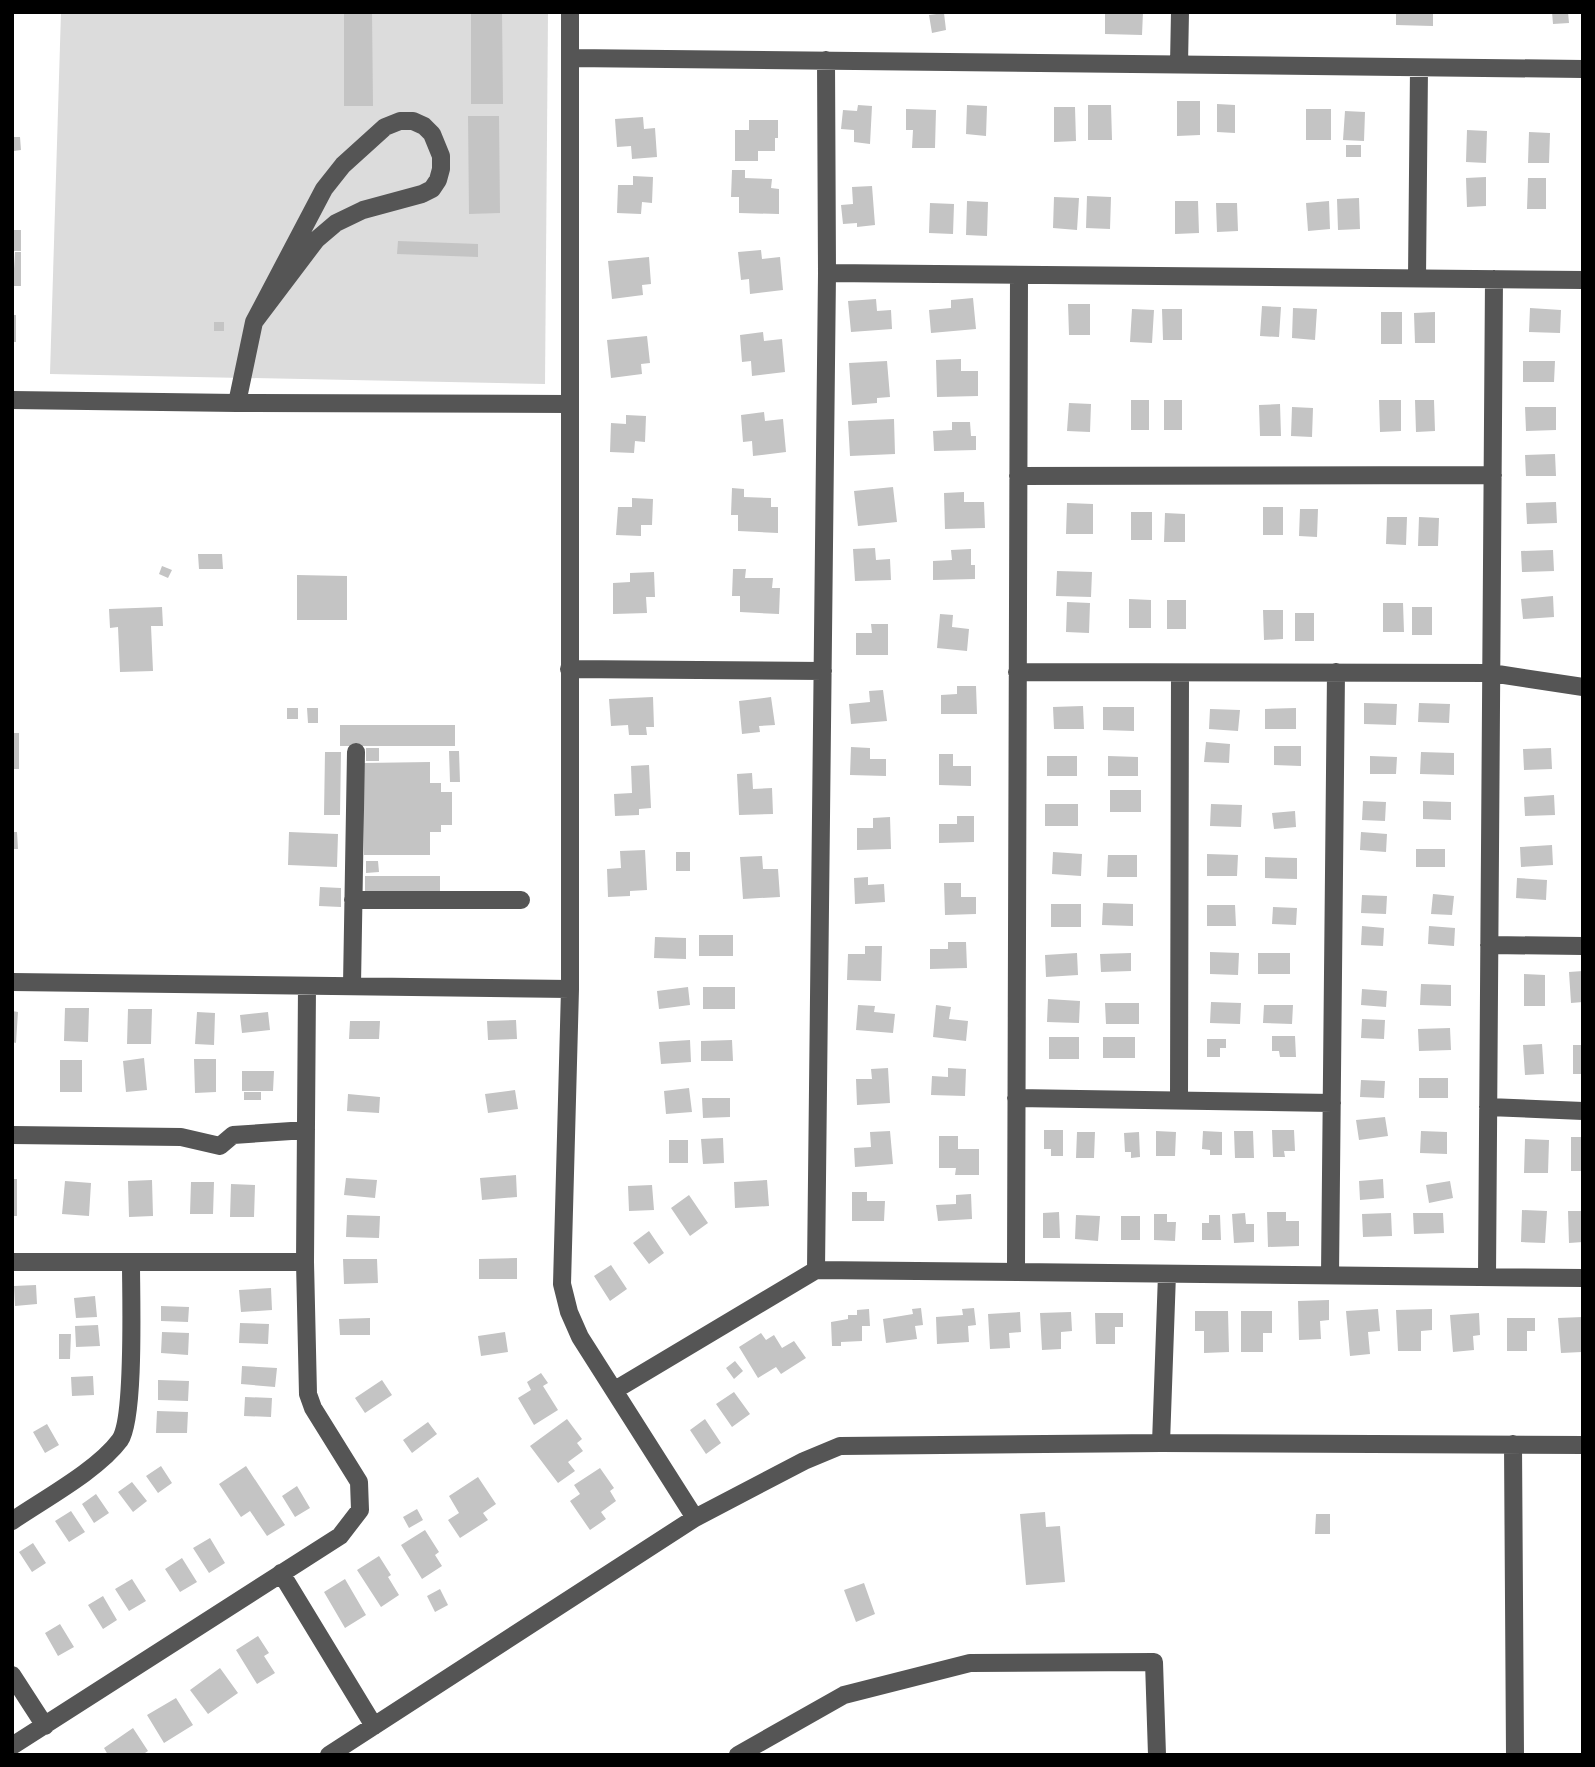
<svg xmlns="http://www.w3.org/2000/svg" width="1595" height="1767" font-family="'Asap Condensed',sans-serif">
  <rect width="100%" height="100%" fill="#fff"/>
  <path fill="#dcdcdc" d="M61 12H548L545 384 50 374Z"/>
  <path fill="#c4c4c4" d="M344 12H372L373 106H344Z
    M471 12H502L503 104H471Z
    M1105 12H1143L1142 35 1105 34Z
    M1396 12H1433V26L1396 25Z
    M1552 12H1568L1569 23 1553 24Z
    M944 13 946 30 932 33 929 15Z
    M1177 101H1200V135L1177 136Z
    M1217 104 1235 105V133L1217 132Z
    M858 105 872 106 870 144 854 142V130L841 129 843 110 857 111Z
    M967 105 987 106 986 136 966 134Z
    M1088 105H1111L1112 140H1088Z
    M1054 107H1075L1076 141 1054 142Z
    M906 109 936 110 935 148H912L913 130H906Z
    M1306 109H1331V140H1306Z
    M1345 111 1365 112 1364 141 1343 140Z
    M468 116H499L500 213 469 214Z
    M643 117 644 129 655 128 657 157 632 159 631 146 617 147 615 119Z
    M749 120H778V138H775V151H758V161H735V130H749Z
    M1467 130 1487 131 1486 163 1466 162Z
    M1529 132 1550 133 1549 163H1528Z
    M13 137H20L21 150 14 151Z
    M1346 145H1361V157H1346Z
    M732 170H745V178L772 179 771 188 779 189V214L739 213V197H731Z
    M633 176 653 177 652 203 642 202 641 214 617 213 618 185H633Z
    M1486 177V206L1467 207 1466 178Z
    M1528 178H1546V209H1527Z
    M872 186 875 225 857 227V223L843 224 841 205 853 204 852 187Z
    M1087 196 1111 197 1110 229 1086 228Z
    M1054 197 1079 198 1077 230 1053 228Z
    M1359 198 1360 229 1338 230 1337 199Z
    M967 201 988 202 987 236 966 235Z
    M1175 201H1198L1199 233 1175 234Z
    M1329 201 1330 229 1308 231 1306 203Z
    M930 203 954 204 953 234 929 233Z
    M1216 203H1237L1238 231 1217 232Z
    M14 230H21V251H14Z
    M398 241 478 244V257L397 254Z
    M761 250 762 259 780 257 783 290 750 294 749 279 741 280 738 252Z
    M15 252H21V286H13Z
    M649 257 651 284 642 285 643 295 612 299 608 261Z
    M973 298 976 329 931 333 929 310 951 308V300Z
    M876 299 877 311 891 310 892 329 851 332 848 301Z
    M1068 304H1090V335H1069Z
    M1262 306 1281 307 1279 337 1260 336Z
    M1293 308 1317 309 1315 340 1292 338Z
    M1530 308 1561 310 1560 333 1529 332Z
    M1132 309 1154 310 1152 343 1130 342Z
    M1162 309H1182V340H1163Z
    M1381 312H1402V344H1381Z
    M1435 312V343H1415L1414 313Z
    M12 315H16V342H12Z
    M214 322H224V331H214Z
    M763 332 764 341 782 339 785 372 752 376 751 361 742 362 740 335Z
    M647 336 650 363 641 364 642 374 611 378 607 340Z
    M961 359V371H978V396L937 397 936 360Z
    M887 361 890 397 877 398V403L852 405 849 363Z
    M1523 361H1555L1554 382H1523Z
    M1131 400H1149V430H1131Z
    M1164 400H1182V430H1164Z
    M1379 400H1401V431L1380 432Z
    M1415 400H1434L1435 431 1416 432Z
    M1069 403 1091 404 1090 432 1067 431Z
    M1280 404 1281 436H1260L1259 405Z
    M1292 407 1313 408 1312 437 1291 436Z
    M1525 407H1556V430L1526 431Z
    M764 412 765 421 783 419 786 452 753 456 752 441 743 442 741 415Z
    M626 415 646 416 645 442 635 441 634 453 610 452 611 423 626 424Z
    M894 419 895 454 850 456 848 421Z
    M952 422H970L971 436H976V450L934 451 933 431 952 430Z
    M1555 454 1556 476H1526L1525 455Z
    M893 487 897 522 858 526 854 491Z
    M732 488 744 489V497L771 498V507H778V533L738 531V515H731Z
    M964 492V502H984L985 528 945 529 944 493Z
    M632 498 653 499 652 525H641V536L616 535 618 507H632Z
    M1556 502 1557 523 1527 524 1526 503Z
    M1067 503 1093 504V534H1066Z
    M1263 507H1283V535H1263Z
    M1300 509H1318L1317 537 1299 536Z
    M1131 512H1152V540H1131Z
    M1165 513 1185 514V542H1164Z
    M1387 517H1407L1406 545 1386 544Z
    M1419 517 1439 518 1438 546H1418Z
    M875 548 876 560 890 559 891 580 855 581 853 549Z
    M971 549V565H975V579L933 580V561L952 560 951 550Z
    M1553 550 1554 571 1522 572 1521 551Z
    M198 554H222L223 569H199Z
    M162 566 172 570 168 578 159 574Z
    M733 569H746L745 578H773L772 588H780L779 614 740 612V596H732Z
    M1057 571 1092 572 1091 597 1056 596Z
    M654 572 655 597H646L647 613 613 614V583L630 582V573Z
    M297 575 347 576V620H297Z
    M1553 596 1554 617 1523 619 1521 599Z
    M1129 599 1151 600V628H1129Z
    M1167 600H1186V629H1167Z
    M1067 602 1090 603 1089 633 1066 632Z
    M1383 603H1403L1404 632H1383Z
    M162 607 163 626H151L153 671 120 672 118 627 110 628 109 609Z
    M1412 607H1432V635H1412Z
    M1263 610H1283V639L1264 640Z
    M1295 613H1314V641H1295Z
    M940 614 953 615 952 627 969 629 967 651 937 648Z
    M871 624H888V655H856V633H872Z
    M957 686H976L977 714H941V695L957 694Z
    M883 690 887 721 851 724 849 704 870 702 869 691Z
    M653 697 654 727H646L647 735H629L628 725 611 726 609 699Z
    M771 697 775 725 759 726 760 732 742 734 739 701Z
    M1364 703 1397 704 1396 725 1364 724Z
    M1419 703 1450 704 1449 723 1418 722Z
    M1083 706 1084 729H1054L1053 707Z
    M1103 707H1134V731L1103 730Z
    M287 708H298V719H287Z
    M307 708H318V723H308Z
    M1296 708V729H1265V709Z
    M1210 709 1240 710 1238 731 1209 729Z
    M340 725H455V746H340Z
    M12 733H19V769H12Z
    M1206 742 1230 744 1229 763 1204 762Z
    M1274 746H1301V766L1274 765Z
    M851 747 870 748V759H886V776L850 775Z
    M366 748H379V761H366Z
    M1551 748 1552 769 1524 770 1523 749Z
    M449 751H459L460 782H450Z
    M325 752H341L340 815H324Z
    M1421 752 1454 753V775L1420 774Z
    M939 754H953V766H971V786L939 785Z
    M1047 756H1077V776H1047Z
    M1108 756 1138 757V776H1108Z
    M1370 756 1397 757 1396 774H1370Z
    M430 762V783H441V792H452V825H441V832H430V855H364V763Z
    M649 765 651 808 639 809V815L615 816 614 794 632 793 631 766Z
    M752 773 753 789 772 788 773 814 739 815 737 774Z
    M1110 790H1141V812H1110Z
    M1554 795 1555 815 1525 816 1524 797Z
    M1363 801 1386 802 1385 821 1362 820Z
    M1423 801 1451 802V820L1423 819Z
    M1045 804H1078V826H1045Z
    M1211 804 1242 805 1241 827 1210 826Z
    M1295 811 1296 827 1274 829 1272 813Z
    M957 816H974V842L939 843V824H957Z
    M890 817 891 849 857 850V828H873V818Z
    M12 832H17L18 849H12Z
    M289 832 338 834 337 867 288 865Z
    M1361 832 1387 834 1386 852 1360 850Z
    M1552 845 1553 865 1521 867 1520 847Z
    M1416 849H1445V867H1416Z
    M645 850 647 890 630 891V896L608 897 607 869 621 868 620 851Z
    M676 852H690V871H676Z
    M1053 852 1082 854 1081 876 1052 874Z
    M1207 854 1238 855 1237 876H1207Z
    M1108 855H1137V877H1107Z
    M762 856 763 869H778L780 897 743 899 740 857Z
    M1265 857 1297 858V879L1265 878Z
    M366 861H378L379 872 366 873Z
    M365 876H440V894H365Z
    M868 877V885L884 884 885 902 855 904 854 878Z
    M1517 878 1547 880 1546 900 1516 898Z
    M944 883H961V897H976V914L945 915Z
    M320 887 341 888V907L319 906Z
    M1433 894 1454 896 1452 915 1431 914Z
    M1362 895 1387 896 1386 914 1361 913Z
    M1103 903 1133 904V926L1102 925Z
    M1051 904H1081V927H1051Z
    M1207 905H1235L1236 926H1207Z
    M1273 907 1297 908 1296 925 1272 924Z
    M1362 926 1384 928 1383 946 1361 945Z
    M1429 926 1455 928 1454 946 1428 944Z
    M699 935H733V956H699Z
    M655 937 686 938V959L654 958Z
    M948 942H966L967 968 930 969V949H948Z
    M865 946H882L881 981 847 980 848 954H865Z
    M1210 952 1239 953 1238 975 1210 974Z
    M1077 953 1078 975 1046 977 1045 955Z
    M1131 953V971L1101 972 1100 954Z
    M1258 953H1290V974H1258Z
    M1583 971V1002L1571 1003 1569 972Z
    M1524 974 1545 975V1006H1524Z
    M1421 984 1451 985V1006L1420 1005Z
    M688 987 690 1005 659 1009 657 991Z
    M703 987H735V1009H703Z
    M1362 989 1387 991 1386 1007 1361 1005Z
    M1048 999 1080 1001 1079 1023 1047 1022Z
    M1211 1002 1241 1003 1240 1024 1210 1023Z
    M1105 1003H1139V1024H1106Z
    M858 1005 875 1006 874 1012 895 1014 893 1033 856 1030Z
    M936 1005 951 1007 949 1019 968 1021 966 1041 933 1037Z
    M1264 1005H1293L1292 1024 1263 1023Z
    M65 1008H89L88 1042 64 1041Z
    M128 1009H152L151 1044H127Z
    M12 1011 18 1012 16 1043 12 1042Z
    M197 1012 215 1013 214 1045 195 1044Z
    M268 1012 270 1030 242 1033 240 1015Z
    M1362 1019 1385 1020 1384 1039 1361 1038Z
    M516 1020 517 1039 488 1040 487 1021Z
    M350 1021H380L379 1039H349Z
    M1450 1028 1451 1050 1419 1051 1418 1029Z
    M1272 1036H1295L1296 1057H1280L1279 1051H1272Z
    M1049 1037H1079V1059H1049Z
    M1103 1037H1135V1058H1103Z
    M1207 1039H1226V1048H1220V1057H1207Z
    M690 1040 691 1062 661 1064 659 1042Z
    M732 1040 733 1061H701V1041Z
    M1542 1044 1544 1074 1525 1075 1523 1045Z
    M1573 1045H1583V1074H1573Z
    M144 1058 147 1090 126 1092 123 1061Z
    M194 1059H216V1092L195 1093Z
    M60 1060H82V1092H60Z
    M888 1068 890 1103 857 1105 856 1079H872L871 1069Z
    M948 1068 966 1069 965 1096 931 1095 932 1076 948 1077Z
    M242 1071H274L273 1091H242Z
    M1419 1078H1448V1098H1419Z
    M1361 1080 1385 1081 1384 1098 1360 1097Z
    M689 1088 692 1112 666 1114 664 1091Z
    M515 1090 518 1109 488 1113 485 1094Z
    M244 1092H261V1100H244Z
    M348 1094 380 1097 379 1113 347 1111Z
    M702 1098H730V1117L703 1118Z
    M1385 1117 1388 1136 1359 1140 1356 1120Z
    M1044 1130H1063V1156H1051V1149H1044Z
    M1272 1130H1294L1295 1151H1284L1285 1157H1273Z
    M890 1131 893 1164 855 1167 854 1148 871 1147 870 1132Z
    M1156 1131 1176 1132 1175 1156H1156Z
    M1203 1131 1222 1132V1155H1210V1150L1202 1149Z
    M1234 1131H1253L1254 1158H1235Z
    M1421 1131 1447 1132V1154L1420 1153Z
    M1077 1132H1095L1094 1158H1076Z
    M1139 1132 1140 1157 1131 1158V1152H1125L1124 1133Z
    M939 1136H958V1149H979V1175H955L956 1168H939Z
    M1571 1137H1583V1171H1571Z
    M723 1138 724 1163 703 1164 701 1139Z
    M1525 1139 1549 1140 1548 1173H1524Z
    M669 1140H688V1163H669Z
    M516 1175 517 1197 482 1200 480 1178Z
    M346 1178 377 1180 375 1198 344 1195Z
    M12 1179H17V1216H12Z
    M1383 1179 1384 1198 1360 1200 1359 1181Z
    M152 1180 153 1216 129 1217 128 1181Z
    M767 1180 769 1206 735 1208 734 1182Z
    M65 1181 91 1183 89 1216 62 1214Z
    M1450 1181 1453 1198 1429 1203 1426 1185Z
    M191 1182H214L213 1214H190Z
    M231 1184 255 1185 254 1217H230Z
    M652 1185 654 1210 629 1211 628 1186Z
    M852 1192H867V1201H885L884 1221H852Z
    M971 1194 972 1219 938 1221 936 1205 956 1204V1195Z
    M689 1195 708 1223 690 1236 671 1208Z
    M1522 1210 1547 1211 1545 1243 1521 1242Z
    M1568 1211H1583V1242L1569 1243Z
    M1059 1212 1060 1238H1043V1213Z
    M1267 1212H1286V1221H1299V1246L1268 1247Z
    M1245 1213 1246 1224H1254V1242L1234 1243 1232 1214Z
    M1391 1213 1392 1236 1363 1237 1362 1214Z
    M1413 1213H1443L1444 1233 1414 1234Z
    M1154 1214H1167V1222H1176L1175 1241 1154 1240Z
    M347 1215 380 1216 379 1238 346 1237Z
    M1076 1215 1100 1216 1098 1241 1075 1239Z
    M1209 1215H1220L1221 1240H1202V1223H1209Z
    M1121 1216H1140V1240H1121Z
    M649 1231 664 1253 649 1264 633 1243Z
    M517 1258V1279H479V1259Z
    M343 1259H377L378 1283 344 1284Z
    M611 1265 627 1289 610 1301 594 1276Z
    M36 1285 37 1304 15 1306 14 1286Z
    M271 1288 272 1310 241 1312 239 1290Z
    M95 1296 97 1317 76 1318 74 1298Z
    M1329 1300V1320L1320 1321 1321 1339 1299 1340 1298 1301Z
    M161 1306 189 1307 188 1322 161 1321Z
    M921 1308 923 1325 915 1326 917 1339 886 1343 883 1319 913 1314 912 1309Z
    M974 1308 976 1325 968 1326 969 1342 937 1344 936 1317 963 1315 962 1309Z
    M869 1309 870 1326H862V1341L841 1342V1346H832L831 1322 848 1319V1315H857V1310Z
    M1378 1309 1380 1331 1368 1332 1370 1354 1350 1356 1346 1311Z
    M1432 1309V1330L1421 1331V1351H1398L1396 1310Z
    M1195 1311H1228L1229 1352 1204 1353V1331H1195Z
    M1241 1311H1272V1333H1263V1352H1241Z
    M1020 1312 1021 1332 1009 1333 1010 1348 990 1349 988 1314Z
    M1071 1312 1072 1331 1061 1332V1349L1042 1350 1040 1313Z
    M1095 1313H1123V1327H1115V1344H1096Z
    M1479 1313 1480 1335 1473 1336 1474 1350 1453 1352 1450 1315Z
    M1583 1317 1582 1352 1561 1353 1558 1318Z
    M370 1318V1335H340L339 1319Z
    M1507 1318H1535V1331H1527V1351H1507Z
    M240 1323 269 1324 268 1344 239 1343Z
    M98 1325 100 1346 76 1347 75 1326Z
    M162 1332 189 1333 188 1355 161 1353Z
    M505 1332 508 1352 481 1356 478 1336Z
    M761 1333 766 1340 774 1335 782 1348 794 1341 806 1358 781 1374 776 1367 758 1378 739 1347Z
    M59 1334H71L70 1359H59Z
    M735 1361 743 1371 734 1379 726 1368Z
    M242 1366 277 1368 275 1387 241 1384Z
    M541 1373 548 1383 543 1386 558 1410 534 1425 518 1398 531 1390 527 1382Z
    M93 1376 94 1395 72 1396 71 1377Z
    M158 1380 189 1381 188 1401 158 1400Z
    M382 1380 392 1395 365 1413 355 1398Z
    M734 1392 750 1414 732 1427 716 1404Z
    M245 1397 272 1398 271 1417 244 1416Z
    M157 1411 188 1412 187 1433H156Z
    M567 1419 582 1439 577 1443 583 1451 568 1462 575 1471 558 1483 530 1446Z
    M705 1419 721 1443 706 1454 690 1430Z
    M428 1422 437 1434 412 1453 403 1440Z
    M47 1424 59 1445 45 1453 33 1432Z
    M161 1466 172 1483 158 1493 146 1476Z
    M246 1466 285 1525 267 1536 250 1511 241 1517 219 1484Z
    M600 1468 614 1488 610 1491 616 1501 601 1512 606 1519 590 1530 570 1501 580 1494 574 1485Z
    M478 1477 496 1504 483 1513 488 1520 460 1538 448 1520 459 1513 449 1496Z
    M132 1482 147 1501 133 1512 118 1492Z
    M297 1486 310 1508 295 1517 282 1496Z
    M96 1494 109 1513 94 1523 82 1504Z
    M417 1509 423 1520 409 1528 403 1517Z
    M71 1511 85 1532 69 1542 55 1521Z
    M1045 1512 1046 1527 1060 1526 1065 1582 1026 1585 1020 1514Z
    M1316 1514H1330V1534H1315Z
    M425 1530 439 1552 435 1555 442 1566 422 1579 401 1545Z
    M210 1538 225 1563 209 1573 193 1548Z
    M33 1543 46 1563 32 1572 19 1552Z
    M379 1556 391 1575 388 1577 399 1595 381 1607 357 1570Z
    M182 1558 197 1582 180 1592 165 1569Z
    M132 1579 146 1601 129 1611 115 1589Z
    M345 1579 366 1615 345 1628 324 1592Z
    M864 1583 875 1614 856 1622 844 1590Z
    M440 1589 448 1605 435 1612 427 1596Z
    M103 1596 117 1620 103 1629 88 1605Z
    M60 1624 74 1647 58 1656 45 1633Z
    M258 1636 269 1653 264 1656 275 1673 257 1684 236 1650Z
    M220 1668 238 1693 208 1714 190 1690Z
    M176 1698 193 1725 164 1743 147 1715Z
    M133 1728 148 1751 142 1755H108L104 1748Z"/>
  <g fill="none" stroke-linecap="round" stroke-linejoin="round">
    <path stroke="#555" stroke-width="18" d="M570 12V989L562 1284 569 1312 580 1337 695 1518
      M570 58 1583 69
      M1179 64 1180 12
      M827 273 1583 280
      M1417 278 1419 68
      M12 400 237 403 569 404
      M237 403 254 322 324 189 343 165 385 127 400 121H413L424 126 432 134 441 156V169L438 180 432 189 422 194 363 210 336 223 316 240 254 322
      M1018 476 1493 475
      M569 669 823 671
      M1017 672 1491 673 1583 687
      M353 900H521
      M1489 945 1583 946
      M12 982 570 989
      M352 985 356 752
      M1016 1098 1332 1103
      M1179 1101 1180 674
      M1488 1107 1583 1111
      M12 1135 181 1137 220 1146 233 1135 306 1130
      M12 1262H305
      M816 1270 1583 1278
      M1016 1272 1019 275
      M1330 1275 1336 672
      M1487 1277 1494 279
      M615 1390 816 1270 827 273 826 60
      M1161 1443 1167 1274
      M1513 1444 1515 1755
      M12 1521C44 1499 98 1470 120 1440 135 1418 131 1297 131 1264
      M281 1573 374 1726
      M12 1675 45 1726
      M12 1746 340 1536 360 1510 359 1482 313 1408 308 1394 305 1262 307 986
      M329 1755 695 1518 804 1461 840 1446 1161 1443 1583 1445
      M738 1755 844 1695 970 1663 1154 1662 1157 1755"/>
  </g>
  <rect width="1595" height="1767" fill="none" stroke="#000000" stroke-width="28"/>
</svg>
